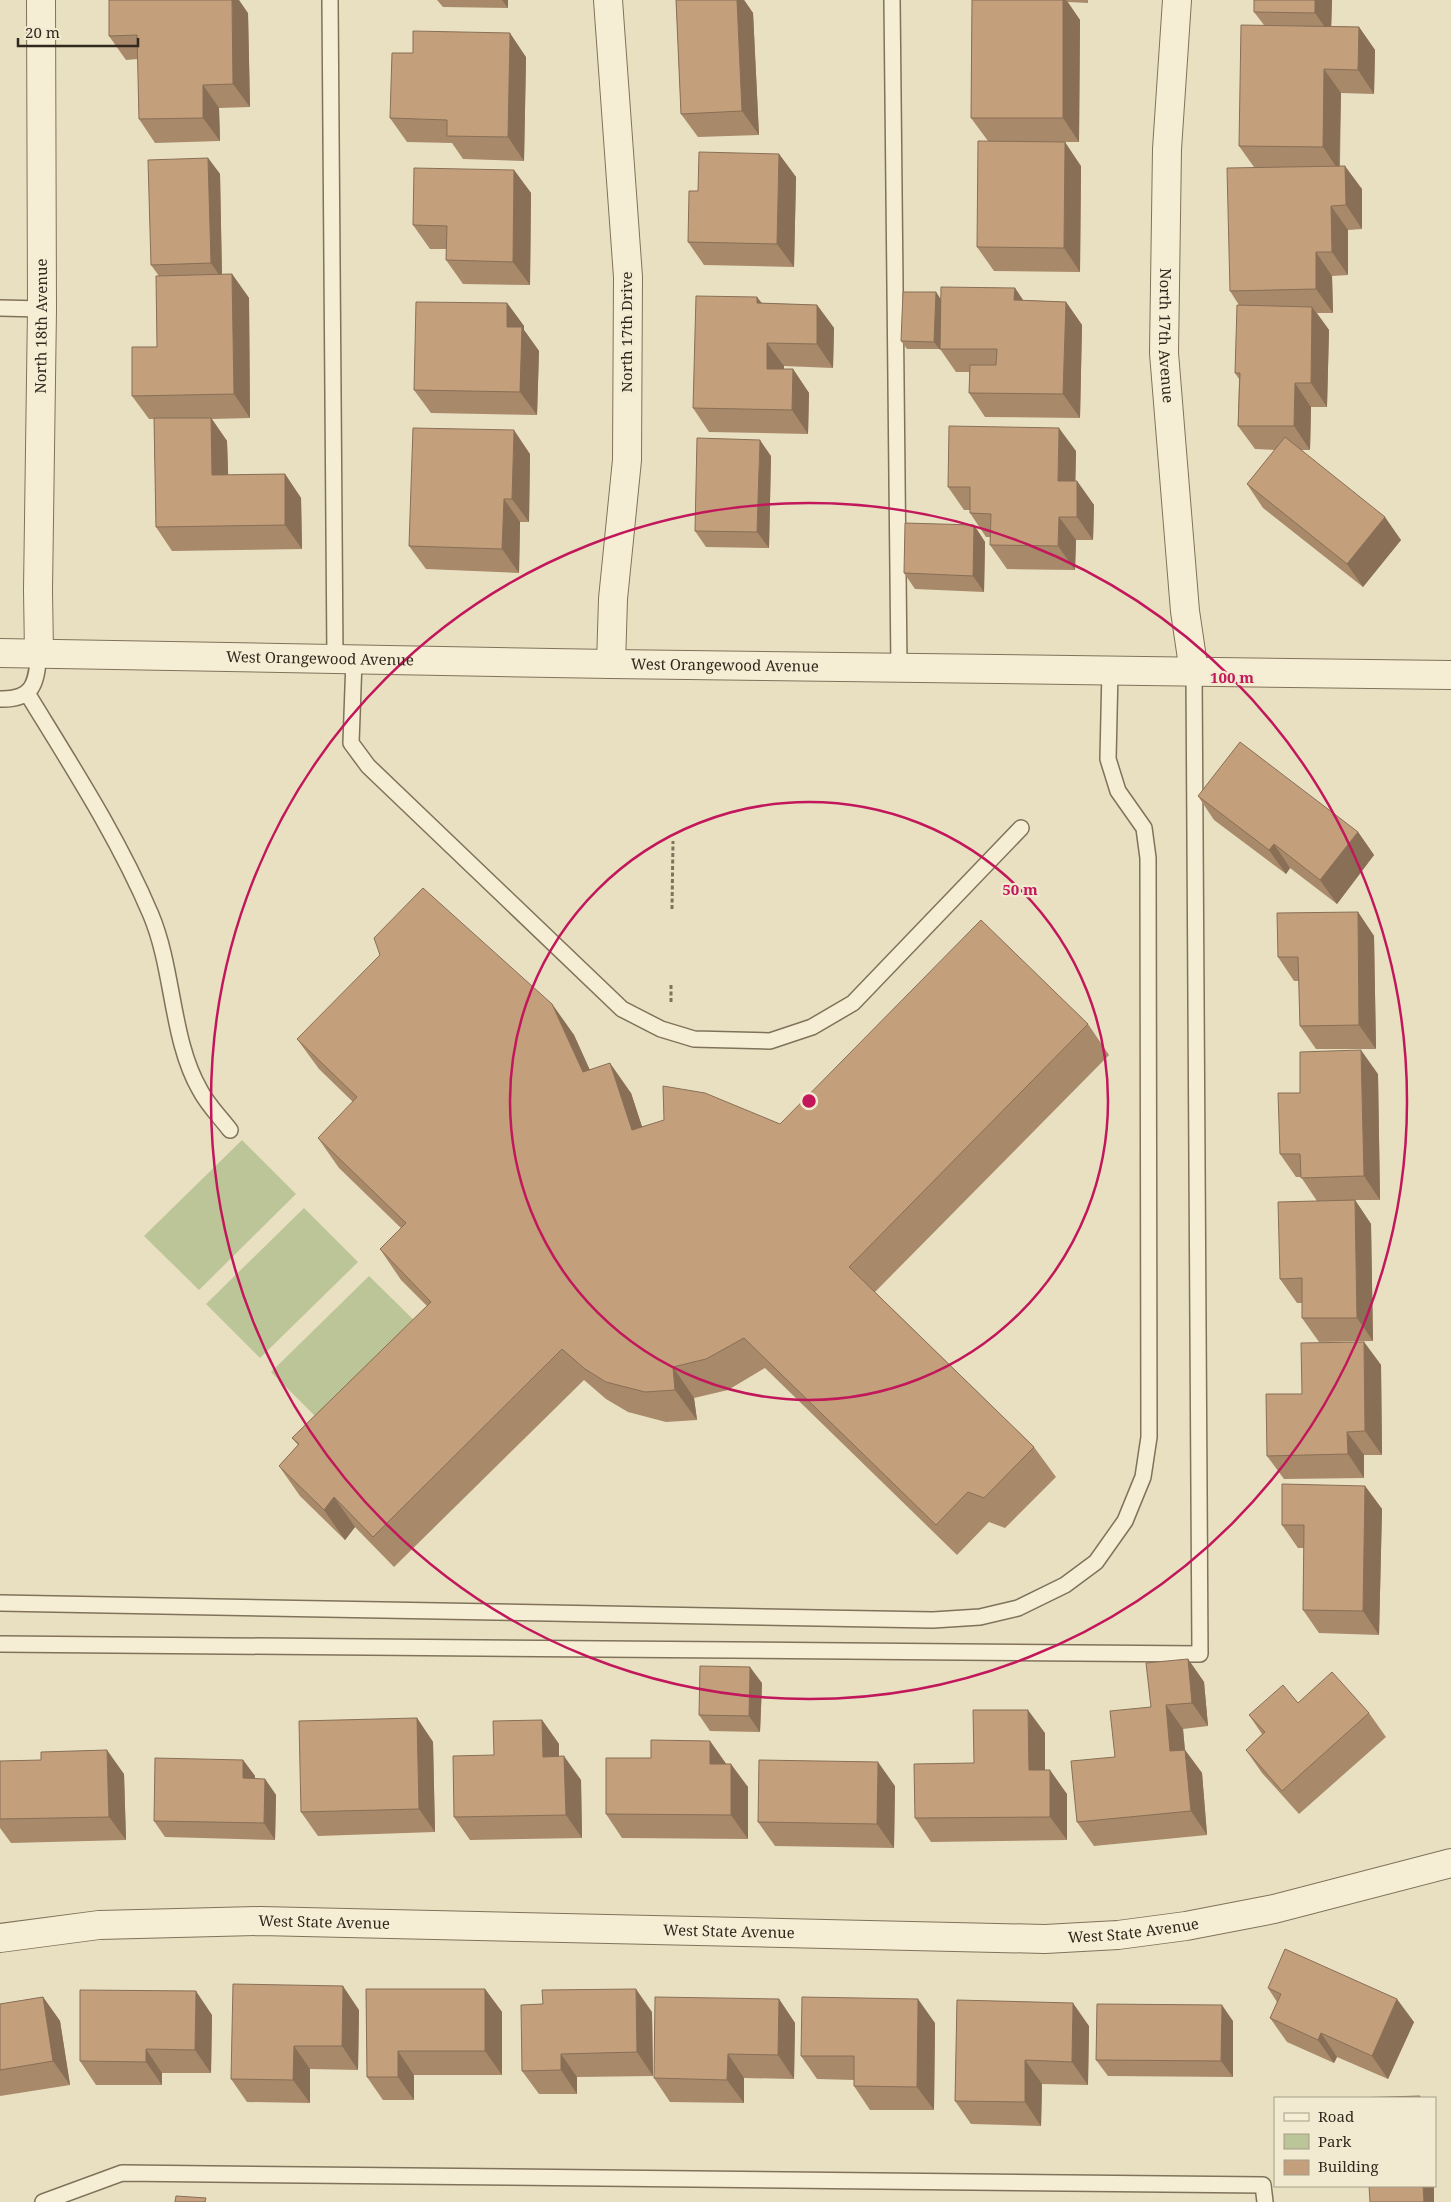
<svg xmlns="http://www.w3.org/2000/svg" width="1451" height="2202" font-family="'Noto Serif',serif">
  <rect width="100%" height="100%" fill="#e9e0c2"/>
  <path fill="#bcc597" d="M242 1140 296 1194 199 1290 144 1236Z
    M304 1208 358 1262 260 1358 206 1304Z
    M369 1276 423 1329 325 1426 271 1372Z"/>
  <g fill="none" stroke-linecap="round" stroke-linejoin="round">
    <defs>
      <path id="service" d="M330 0 335 659
        M892 0 899 668
        M0 308 42 309
        M354 660 351 743 368 766 622 1009 661 1029 694 1039 770 1041 812 1027 853 1003 1021 828
        M27 693C71 765 118 837 151 915 174 970 171 1040 200 1090 207 1104 220 1117 230 1130
        M0 699C34 700 36 683 39 654
        M0 1603 933 1620 980 1617 1018 1608 1065 1585 1096 1562 1125 1521 1143 1477 1149 1437 1148 858 1144 828 1118 791 1108 759 1110 670
        M0 1644 1200 1654 1194 672
        M43 2202 122 2173 1263 2185 1265 2202"/>
      <g id="minor">
        <path d="M608 0 628 277 627 460 613 599 611 664"/>
        <path id="s1" d="M1177 0 1167 149 1164 353 1185 611 1194 672"/>
        <path id="s2" d="M0 653 611 664 1451 675"/>
        <path id="s3" d="M39 654 38 590 42 309 41 0"/>
        <path id="s4" d="M0 1938 99 1925 260 1921 1045 1939 1118 1935 1186 1926 1274 1909 1451 1863"/>
      </g>
    </defs>
    <use href="#service" stroke="#80725b" stroke-width="18"/>
    <use href="#minor" stroke="#80725b" stroke-width="30"/>
    <path stroke="#80725b" stroke-width="3" stroke-dasharray="4 2.5" stroke-linecap="butt" d="M672 909 673 841
      M671 1002V984"/>
    <use href="#service" stroke="#f5edd4" stroke-width="15"/>
    <use href="#minor" stroke="#f5edd4" stroke-width="28"/>
  </g>
  <path fill="#a8896a" d="M437 0H508V8L443 7Z
    M676 0H744L753 13 759 135 698 137 681 114Z
    M972 0H1088V3L1068 2 1080 20 1079 142H1013L1081 166 1080 272 994 271 977 247 988 141 971 118Z
    M1332 0 1331 26 1359 27 1375 50 1374 94 1341 93 1340 166 1362 189V229L1348 230V275L1332 276 1333 313H1317L1329 330 1327 407H1311L1310 450H1301L1401 540 1363 587 1263 508 1247 484 1275 450 1255 449 1238 426 1239 379 1235 373 1239 305 1230 291 1254 167 1239 146 1264 25 1254 12Z
    M248 13 250 107 219 108 220 141 155 143 139 119 138 59 126 60 109 36Z
    M526 57 524 161 463 159 452 143 407 142 390 118Z
    M779 154 796 177 794 267 704 265 688 242 698 191Z
    M208 158 220 174 222 275 232 274 249 298 250 418 212 419 227 441 228 475 285 474 301 498 302 549 172 551 156 527 154 419H149L132 396 157 347 159 276 151 265Z
    M514 170 531 193 530 285 463 284 446 260V249H430L413 225Z
    M1015 288 1023 300 1066 302 1082 325 1080 418 985 417 969 393V372H956L940 349H907L901 341 936 292 940 299Z
    M757 297 762 303 817 305 834 328 833 368 784 366V369H793L809 393 808 434 709 432 693 408Z
    M507 303 524 326V330L539 351 537 415 431 413 414 390Z
    M1076 451 1075 481H1077L1094 505 1093 540H1076L1075 570 1007 569 990 545V537H986L970 513V510H964L948 487Z
    M530 454 529 522H520L519 573 426 569 409 546Z
    M771 456 769 548 706 547 695 531Z
    M974 525 985 542 984 592 915 589 904 573Z
    M1198 796 1358 832 1374 855 1337 904 1290 868 1286 874 1214 820Z
    M1358 912 1374 936 1376 1049H1316L1300 1026 1299 981H1294L1278 957Z
    M552 1004 574 1035 590 1070 631 1093 642 1127 780 1124 1088 1024 1109 1055 875 1292 1034 1447 1056 1477 1005 1528 989 1522 957 1555 765 1368 728 1390 694 1398 697 1420 666 1422 628 1412 606 1399 584 1380 394 1567 355 1527 345 1540 300 1496 279 1466 298 1445 292 1438 427 1306 401 1280 380 1249 401 1228 339 1168 318 1138 353 1102 319 1069 297 1039Z
    M1378 1074 1380 1200H1355L1371 1224 1373 1341 1319 1342 1302 1318V1303H1297L1280 1279 1317 1201 1301 1177H1296L1280 1154 1300 1093Z
    M1364 1342 1381 1365 1382 1455H1364V1478L1284 1479 1267 1456 1302 1394Z
    M1365 1486 1382 1509 1379 1635 1319 1633 1303 1610 1304 1548H1298L1282 1525Z
    M1188 1659 1204 1682 1208 1726 1183 1729 1185 1750 1202 1773 1207 1835 1094 1846 1077 1822 1151 1707Z
    M762 1683 760 1732 710 1731 699 1715Z
    M1369 1713 1386 1737 1299 1814 1262 1773 1246 1750 1262 1734 1249 1715Z
    M417 1718 433 1742 435 1832 318 1836 301 1812Z
    M542 1720 559 1744V1756L581 1780 582 1838 470 1840 454 1817 494 1755Z
    M1045 1733V1770L1067 1794V1840L931 1842 915 1818 974 1763Z
    M710 1741 726 1764 748 1787V1839L622 1838 606 1814 651 1758Z
    M243 1760 255 1776V1779H265L276 1795 275 1840 165 1837 154 1821Z
    M0 1761 124 1774 126 1840 11 1843 0 1828Z
    M895 1786 894 1848 775 1846 758 1822Z
    M1268 1988 1414 2022 1388 2079 1337 2057 1334 2063 1287 2042 1270 2018 1277 2002Z
    M366 1989H485L502 2012V2075H414V2100H383L367 2077Z
    M43 1997 60 2021 70 2085 0 2096V2004Z
    M779 1999 795 2023 794 2079 744 2078V2103L670 2102 654 2078Z
    M957 2000 1089 2026 1088 2085 1042 2084 1041 2126 971 2124 955 2101Z
    M359 2010 358 2070 310 2069V2103L247 2102 231 2079Z
    M652 2012 653 2076 577 2077V2094H539L522 2071Z
    M212 2015 211 2073H162V2085H96L80 2061Z
    M1233 2021V2077L1108 2076 1096 2060Z
    M935 2023 934 2110H870L854 2086V2080L817 2079 801 2056Z"/>
  <path fill="#886f56" d="M232 0H239L248 13 250 107 233 84Z
    M502 0H508V8Z
    M737 0H744L753 13 759 135 742 111Z
    M1063 0H1066L1080 20 1079 142 1063 118Z
    M1315 0H1332L1331 36 1315 13Z
    M1359 27 1375 50 1374 94 1358 70Z
    M510 33 526 57 524 161 508 137Z
    M1324 69 1341 93 1339 171 1323 147Z
    M203 85 219 108 220 141 203 118Z
    M1065 142 1081 166 1080 272 1064 248Z
    M779 154 796 177 794 267 777 244Z
    M208 158 220 174 222 279 211 263Z
    M1345 166 1362 189V229L1346 205Z
    M514 170 531 193 530 285 513 262Z
    M1331 206 1348 230V275L1332 252Z
    M1316 252 1332 276 1333 313 1316 289Z
    M232 274 249 298 250 418 234 394Z
    M1015 288 1031 312 1014 300Z
    M936 292 942 301 940 350 934 342Z
    M757 297 774 321 757 303Z
    M1066 302 1082 325 1080 418 1063 394Z
    M507 303 524 326V330L539 351 537 415 520 392 507 327Z
    M817 305 834 328 833 368 817 344Z
    M1312 307 1329 330 1327 407 1311 383Z
    M767 343 784 366 783 392 767 369Z
    M793 369 809 393 808 434 792 410Z
    M1295 383 1311 407 1310 450 1294 426Z
    M211 418 227 441 229 499 212 475Z
    M1059 428 1076 451 1075 504 1058 481Z
    M514 430 530 454 529 522 512 499Z
    M760 440 771 456 769 548 757 532Z
    M285 474 301 498 302 549 285 525Z
    M1077 481 1094 505 1093 540 1077 517Z
    M504 499 520 522 519 573 502 549Z
    M1059 517 1076 540 1075 570 1058 546Z
    M1385 517 1401 540 1363 587 1347 564Z
    M974 525 985 542 984 592 973 576Z
    M1358 832 1374 855 1337 904 1320 880Z
    M1274 844 1290 868 1286 874 1269 850Z
    M1358 912 1374 936 1376 1049 1359 1025Z
    M552 1004 574 1035 604 1102 583 1072Z
    M1361 1050 1378 1074 1380 1200 1364 1176Z
    M610 1063 631 1093 653 1160 632 1130Z
    M1355 1200 1371 1224 1373 1341 1357 1318Z
    M1364 1342 1381 1365 1382 1455 1365 1431Z
    M673 1367 694 1398 697 1420 675 1390Z
    M1347 1432 1364 1455V1478L1348 1454Z
    M1365 1486 1382 1509 1379 1635 1363 1611Z
    M334 1497 355 1527 345 1540 324 1510Z
    M1188 1659 1204 1682 1208 1726 1192 1703Z
    M750 1667 762 1683 760 1732 749 1716Z
    M1166 1705 1183 1729 1187 1775 1170 1751Z
    M1028 1710 1045 1733V1794L1029 1770Z
    M417 1718 433 1742 435 1832 419 1809Z
    M542 1720 559 1744V1781L543 1757Z
    M710 1741 727 1765 710 1764Z
    M107 1750 124 1774 126 1840 109 1817Z
    M1185 1750 1202 1773 1207 1835 1191 1811Z
    M564 1756 581 1780 582 1838 566 1815Z
    M243 1760 255 1776 254 1794 243 1778Z
    M878 1762 895 1786 894 1848 877 1824Z
    M731 1764 748 1787V1839L731 1815Z
    M1050 1770 1067 1794V1840L1050 1817Z
    M265 1779 276 1795 275 1840 264 1823Z
    M343 1986 359 2010 358 2070 342 2046Z
    M485 1989 502 2012V2075L485 2051Z
    M636 1989 652 2012 653 2076 637 2052Z
    M196 1991 212 2015 211 2073 195 2050Z
    M43 1997 60 2021 70 2085 53 2061Z
    M779 1999 795 2023 794 2079 778 2055Z
    M918 1999 935 2023 934 2110 917 2087Z
    M1397 1999 1414 2022 1388 2079 1372 2056Z
    M1073 2003 1089 2026 1088 2085 1072 2062Z
    M1222 2005 1233 2021V2077L1221 2061Z
    M1321 2033 1337 2057 1334 2063 1318 2040Z
    M294 2046 310 2069V2103L293 2080Z
    M146 2049 162 2073V2085L146 2062Z
    M398 2051 414 2075V2100L398 2077Z
    M561 2054 577 2077V2094L561 2070Z
    M728 2054 744 2078V2103L727 2080Z
    M1025 2060 1042 2084 1041 2126 1025 2102Z
    M1423 2186H1434V2202H1424Z"/>
  <path fill="#c39f7b" stroke="#886f56" d="M109 0H232L233 84 203 85V118L139 119 137 35 109 36Z
    M676 0H737L742 111 681 114Z
    M972 0H1063V118H971Z
    M1254 0H1315V13L1254 12Z
    M1241 25 1359 27 1358 70 1324 69 1323 147 1239 146Z
    M413 31 510 33 508 137 447 136V120L390 118 392 53H413Z
    M978 141 1065 142 1064 248 977 247Z
    M699 152 779 154 777 244 688 242 689 191H698Z
    M208 158 211 263 151 265 148 160Z
    M1345 166 1346 205 1331 206 1332 252H1316V289L1230 291 1227 168Z
    M414 168 514 170 513 262 446 260 447 226 413 225Z
    M232 274 234 394 132 396V347H157L156 276Z
    M941 287 1015 288 1014 300 1066 302 1063 394 969 393 970 365H996L997 349H940Z
    M903 292H936L934 342 901 341Z
    M696 296 757 297V303L817 305V344L767 343V369H793L792 410 693 408Z
    M416 302 507 303V327H522L520 392 414 390Z
    M1237 305 1312 307 1311 383H1295L1294 426H1238L1240 373H1235Z
    M154 418H211L212 475 285 474V525L156 527Z
    M949 426 1059 428 1058 481H1077V517H1059L1058 546 990 545 991 514 970 513V487H948Z
    M413 428 514 430 512 499H504L502 549 409 546Z
    M1285 437 1385 517 1347 564 1247 484Z
    M697 438 760 440 757 532 695 531Z
    M905 523 974 525 973 576 904 573Z
    M1240 742 1358 832 1320 880 1274 844 1269 850 1198 796Z
    M423 888 552 1004 583 1072 610 1063 632 1130 664 1120 663 1086 705 1093 780 1124 981 920 1088 1024 849 1267 1034 1447 984 1498 968 1492 936 1525 744 1338 706 1359 673 1367 675 1390 645 1392 606 1382 585 1369 562 1349 373 1537 334 1497 324 1510 279 1466 299 1444 292 1438 431 1302 380 1249 406 1223 318 1138 357 1097 297 1039 380 955 374 938Z
    M1358 912 1359 1025 1300 1026 1298 957H1278L1277 913Z
    M1361 1050 1364 1176 1301 1178 1300 1154H1280L1278 1093H1300V1052Z
    M1355 1200 1357 1318H1302V1278L1280 1279 1278 1202Z
    M1364 1342 1365 1431 1347 1432 1348 1454 1267 1456 1266 1394H1302L1301 1343Z
    M1282 1484 1365 1486 1363 1611 1303 1610 1304 1525H1282Z
    M1188 1659 1192 1703 1166 1705 1170 1751 1185 1750 1191 1811 1077 1822 1071 1761 1115 1757 1110 1711 1151 1707 1146 1663Z
    M700 1666 750 1667 749 1716 699 1715Z
    M1332 1672 1369 1713 1282 1791 1246 1750 1265 1732 1249 1715 1283 1685 1298 1703Z
    M973 1710H1028L1029 1770H1050V1817L915 1818 914 1764 974 1763Z
    M417 1718 419 1809 301 1812 299 1721Z
    M542 1720 543 1757 564 1756 566 1815 454 1817 453 1756 494 1755 493 1721Z
    M651 1740 710 1741V1764H731V1815L606 1814V1758H651Z
    M107 1750 109 1817 0 1819V1761L41 1760V1752Z
    M155 1758 243 1760V1778L265 1779 264 1823 154 1821Z
    M759 1760 878 1762 877 1824 758 1822Z
    M1285 1949 1397 1999 1372 2056 1321 2033 1318 2040 1270 2018 1281 1994 1268 1988Z
    M233 1984 343 1986 342 2046H294L293 2080 231 2079Z
    M366 1989H485V2051H398V2077H367Z
    M636 1989 637 2052 561 2054V2070L522 2071 521 2005 543 2004 542 1990Z
    M80 1990 196 1991 195 2050 146 2049V2062L80 2061Z
    M43 1997 53 2061 0 2070V2004Z
    M655 1997 779 1999 778 2055 728 2054 727 2080 654 2078Z
    M802 1997 918 1999 917 2087 854 2086V2056H801Z
    M957 2000 1073 2003 1072 2062 1025 2060V2102L955 2101Z
    M1097 2004 1222 2005 1221 2061 1096 2060Z
    M1420 2096V2098H1353Z
    M1369 2186H1423L1424 2202H1370Z
    M176 2196 206 2198 205 2202H175Z"/>
  <g fill="none" stroke="#c2185b" stroke-width="2.5">
    <circle cx="809" cy="1101" r="299"/>
    <circle cx="809" cy="1101" r="598"/>
  </g>
  <g text-anchor="middle" stroke-width="4.5" stroke-linejoin="round" paint-order="stroke">
    <g font-size="15" fill="#32291e" stroke="#f1ead0">
      <text dy="5" stroke="none"><textPath href="#s3" startOffset="328">North 18th Avenue</textPath></text>
      <text transform="translate(627 332) rotate(-90)" y="5">North 17th Drive</text>
      <text dy="5" stroke="none"><textPath href="#s1" startOffset="336">North 17th Avenue</textPath></text>
      <text dy="5" stroke="none"><textPath href="#s2" startOffset="320">West Orangewood Avenue</textPath></text>
      <text dy="5" stroke="none"><textPath href="#s2" startOffset="725">West Orangewood Avenue</textPath></text>
      <text dy="5" stroke="none"><textPath href="#s4" startOffset="325">West State Avenue</textPath></text>
      <text dy="5" stroke="none"><textPath href="#s4" startOffset="1135">West State Avenue</textPath></text>
      <text dy="5" stroke="none"><textPath href="#s4" startOffset="730">West State Avenue</textPath></text>
    </g>
  </g>
  <circle cx="809" cy="1101" r="8" fill="#c2185b" stroke="#f1ead0" stroke-width="2.5"/>
  <g font-size="15" text-anchor="middle" font-weight="bold" fill="#c2185b" stroke="#f1ead0" stroke-width="4.5" stroke-linejoin="round" paint-order="stroke">
    <text x="1232" y="683">100 m</text>
    <text x="1020" y="895">50 m</text>
  </g>
  <rect x="1274" y="2097" width="162" height="90" fill="#f1ead0" stroke="#a59d89"/>
  <rect x="1284" y="2113" width="25" height="8" fill="#f5edd4" stroke="#a59d89"/>
  <text x="1318" y="2122" font-size="15" fill="#32291e">Road</text>
  <rect x="1284" y="2134" width="25" height="15" fill="#bcc597" stroke="#a59d89"/>
  <text x="1318" y="2147" font-size="15" fill="#32291e">Park</text>
  <rect x="1284" y="2160" width="25" height="15" fill="#c39f7b" stroke="#a59d89"/>
  <text x="1318" y="2172" font-size="15" fill="#32291e">Building</text>
  <path d="M18 38v8h120v-8" fill="none" stroke="#32291e" stroke-width="2.5"/>
  <text x="25" y="38" font-size="15" fill="#32291e" stroke="#f1ead0" stroke-width="4" paint-order="stroke">20 m</text>
</svg>
